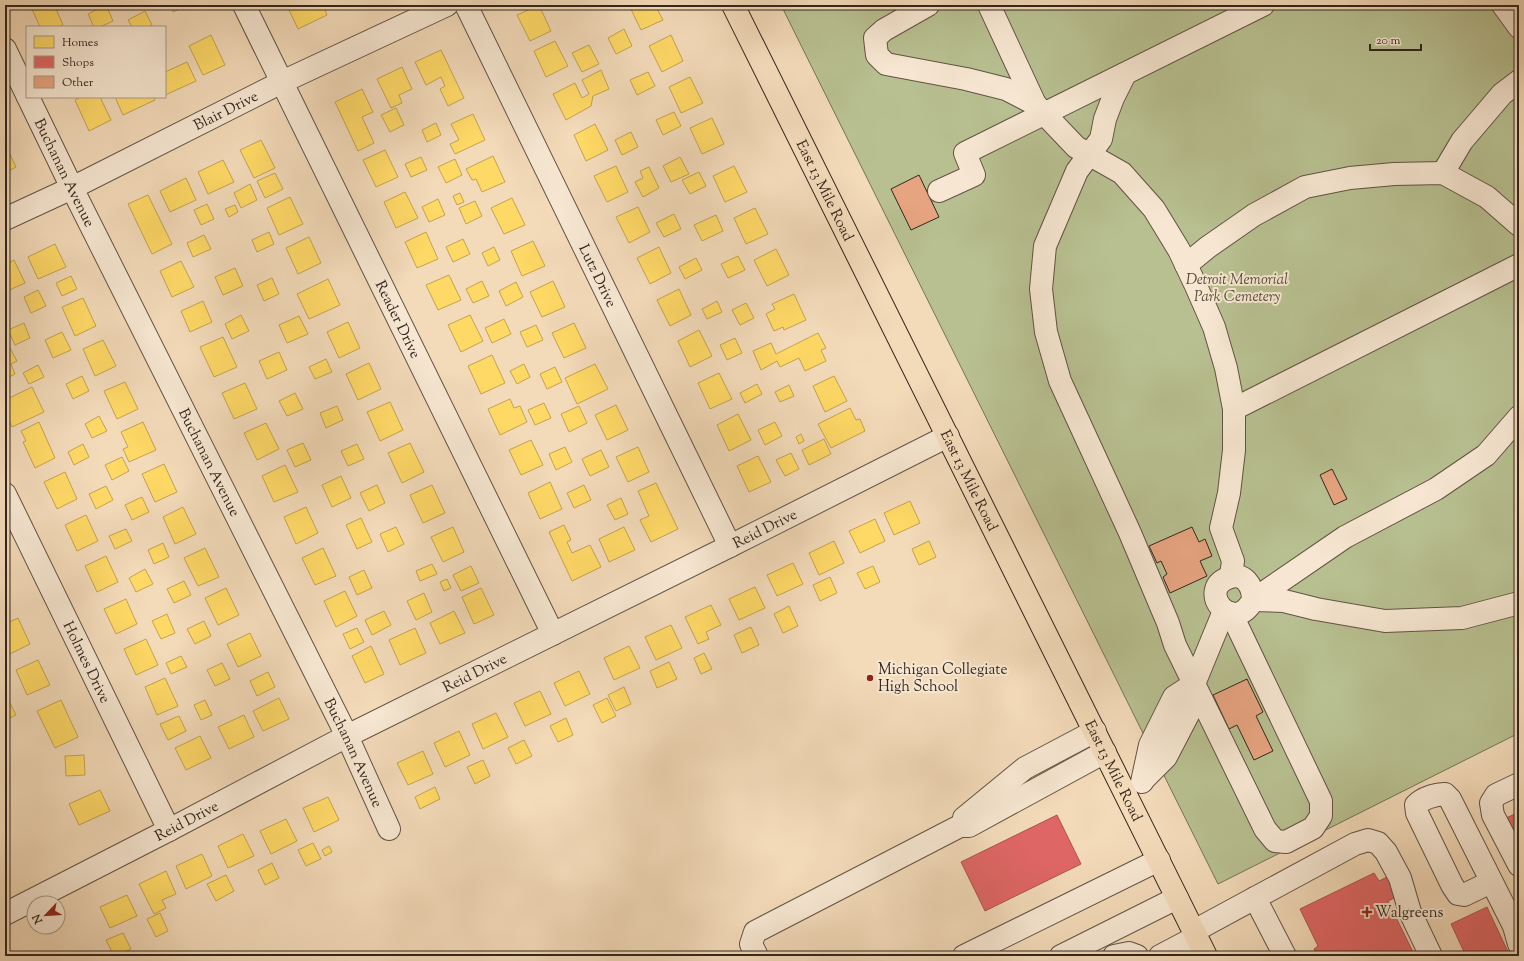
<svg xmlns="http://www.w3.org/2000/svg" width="1524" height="961" font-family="'Sorts Mill Goudy',serif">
  <rect width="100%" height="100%" fill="#f3dab9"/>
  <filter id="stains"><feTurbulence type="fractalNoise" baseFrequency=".005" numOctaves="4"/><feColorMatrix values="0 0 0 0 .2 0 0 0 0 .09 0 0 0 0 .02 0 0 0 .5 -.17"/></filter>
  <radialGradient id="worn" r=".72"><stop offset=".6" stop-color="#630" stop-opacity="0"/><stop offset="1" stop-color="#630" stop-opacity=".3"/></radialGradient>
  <path fill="#b8c091" stroke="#757357" d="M781 5H1519V733L1218 884Z"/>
  <path fill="#ffd966" stroke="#c2a350" d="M30 5H64L56 9 63 25 58 27H40Z
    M106 5 113 21 100 27H94L88 14Z
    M170 5H189L173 12Z
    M295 5H323L327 15 298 29 288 8Z
    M539 5 551 31 530 41 517 15Z
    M629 5H655L663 20 641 30Z
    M145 11 152 25 148 27H132L128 20Z
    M624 29 632 46 616 54 608 38Z
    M211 35 225 65 203 75 189 46Z
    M671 35 683 61 662 72 649 46Z
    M555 41 568 66 546 77 534 51Z
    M589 45 599 64 582 72 572 53Z
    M441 50 464 98 448 106 440 89 445 86 441 77 426 85 415 62Z
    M187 62 196 81 165 95V72Z
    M402 67 412 89 399 95 402 103 391 108 377 79Z
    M601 70 609 89 593 96 591 106 566 120 553 94 575 83 582 98 589 94 582 80Z
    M648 72 655 86 637 95 630 80Z
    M690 77 703 103 681 113 669 87Z
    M362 89 373 112 362 117 374 143 358 151 335 102Z
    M80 97H100L111 120 89 131 75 100Z
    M115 97H153L155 100 123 115Z
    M396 108 404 125 390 132 381 115Z
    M674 112 681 126 663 135 656 120Z
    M473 114 485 140 455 154 450 144 459 140 451 124Z
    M712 118 724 144 702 154 690 128Z
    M436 123 441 135 427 142 422 130Z
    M595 124 608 150 586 161 574 135Z
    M631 132 638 147 622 155 615 140Z
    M261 140 275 168 254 178 240 150Z
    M5 144 16 167 5 173Z
    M385 150 398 177 376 187 363 160Z
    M493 156 505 182 482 192 476 179 472 180 466 169Z
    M421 157 427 170 411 177 405 164Z
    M680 157 689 174 671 182 663 166Z
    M455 159 462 175 446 183 438 167Z
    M223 160 234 182 208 194 198 172Z
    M616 166 628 192 607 202 594 176Z
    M734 166 747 192 725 202 713 176Z
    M649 167 659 188 643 197 635 182 643 178 640 171Z
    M699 172 706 186 690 194 682 180Z
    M275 173 283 189 265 198 257 181Z
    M186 178 196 200 170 212 160 191Z
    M250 184 257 200 241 208 234 193Z
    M405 192 418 218 396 228 384 202Z
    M460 193 464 202 457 205 453 196Z
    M148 195 172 244 152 254 128 204Z
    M290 197 303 224 279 235 267 208Z
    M512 198 525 225 504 234 491 208Z
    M438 199 445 215 429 222 422 207Z
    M475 201 482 216 466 224 459 208Z
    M207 204 214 219 201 225 194 210Z
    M235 205 238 212 229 217 225 209Z
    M638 207 650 232 629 243 616 217Z
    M755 208 768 234 746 244 734 218Z
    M674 214 681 229 664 237 656 223Z
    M716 215 723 231 702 241 694 225Z
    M269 232 274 244 257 252 252 240Z
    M426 232 438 259 417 268 405 242Z
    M204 235 211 249 193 257 187 243Z
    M309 237 321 263 298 274 286 248Z
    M463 239 470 254 453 262 446 247Z
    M533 241 545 266 522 276 511 251Z
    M55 244 66 267 38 279 28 257Z
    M494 247 500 260 488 266 482 253Z
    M659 247 671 273 650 284 637 258Z
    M776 249 789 275 767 286 754 260Z
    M738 256 745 270 728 278 721 264Z
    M696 258 702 270 685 279 679 267Z
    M14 260 25 283 5 292V265Z
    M181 261 194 287 172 297 160 271Z
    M235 268 243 286 223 295 215 277Z
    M449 275 461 300 438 310 426 285Z
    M71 276 77 289 62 296 56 283Z
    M272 278 279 294 264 301 257 285Z
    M328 279 340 305 309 319 297 294Z
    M482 281 489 296 473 303 466 289Z
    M553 281 565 307 542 317 530 292Z
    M516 282 523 297 506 306 499 291Z
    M679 289 691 315 670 326 657 300Z
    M38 290 46 306 31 313 24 297Z
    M794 294 806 320 784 330 783 327 774 331 766 314 775 309 772 304Z
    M83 298 96 326 75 336 62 307Z
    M203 301 212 322 190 332 181 311Z
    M717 301 722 312 707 319 702 309Z
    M746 303 754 318 740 325 732 310Z
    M241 315 249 331 232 339 225 324Z
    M470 315 483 341 461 352 448 325Z
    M299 316 308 334 287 343 279 325Z
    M504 319 511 334 492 343 485 328Z
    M348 322 360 348 339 358 327 332Z
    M24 323 30 338 15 345 8 330Z
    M574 323 586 348 564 358 552 333Z
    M536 325 543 340 527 347 520 332Z
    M699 330 712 356 690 367 678 341Z
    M62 332 71 350 53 358 45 340Z
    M818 333 826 348 821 350 826 361 805 371 799 358 780 367 777 361 761 370 753 351 771 343 776 354Z
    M223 337 237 367 214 377 200 347Z
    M735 338 742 353 727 360 720 345Z
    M103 340 116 366 95 376 83 349Z
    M9 346 17 361 11 364 15 374 5 379V348Z
    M279 352 287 370 267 379 259 361Z
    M492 355 505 383 481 394 468 366Z
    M326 359 332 372 315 379 309 367Z
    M369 363 381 389 358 400 346 374Z
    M524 364 530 377 517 384 510 371Z
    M595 364 608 389 577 404 565 378Z
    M38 365 44 377 29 384 23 373Z
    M555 367 562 382 547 389 540 374Z
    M719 373 732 399 710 409 698 383Z
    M82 376 89 391 73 399 66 384Z
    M834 376 847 401 825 412 813 386Z
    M125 382 138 409 117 419 104 391Z
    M245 383 257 409 234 419 222 393Z
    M757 384 762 394 745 403 740 393Z
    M789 385 794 396 780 402 775 392Z
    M32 387 44 412 12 427 5 411V400Z
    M295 393 303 409 287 416 279 401Z
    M510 399 514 408 520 406 527 422 500 435 488 409Z
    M390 402 403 430 380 441 367 412Z
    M544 403 551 418 535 425 528 410Z
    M616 405 628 430 607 440 595 415Z
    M337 406 343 420 326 428 320 413Z
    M579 406 587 423 569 432 561 414Z
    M850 408 856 420 860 419 865 431 831 448 818 424Z
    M738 414 751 440 729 451 717 425Z
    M99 416 107 431 92 438 85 424Z
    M39 422 55 458 35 468 23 442 26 441 21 431Z
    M143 422 156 450 129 462 123 449 128 447 121 432Z
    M775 422 782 436 765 445 758 430Z
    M266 423 279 449 257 460 244 433Z
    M801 434 804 441 799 444 796 437Z
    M824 439 831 454 809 465 802 450Z
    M531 440 543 465 521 475 509 450Z
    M303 443 311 460 295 467 287 450Z
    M410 443 424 472 402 483 388 453Z
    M83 444 89 457 74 465 68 452Z
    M357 444 364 459 348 466 341 451Z
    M565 447 572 462 556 470 549 454Z
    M638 447 649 472 628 482 616 457Z
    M601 450 609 467 590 476 582 459Z
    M791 453 799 469 785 476 776 460Z
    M758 456 771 482 749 492 737 466Z
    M122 457 129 471 112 480 105 465Z
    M164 464 177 492 155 502 142 474Z
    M285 465 298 492 274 502 262 476Z
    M65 472 77 499 57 509 44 482Z
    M341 476 351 498 332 507 322 485Z
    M550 482 562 509 540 519 528 493Z
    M656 483 678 529 651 542 640 520 649 516 638 491Z
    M377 485 385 503 369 511 360 493Z
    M432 485 445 513 423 523 410 495Z
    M584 485 591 500 574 508 567 493Z
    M106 486 113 500 96 509 89 494Z
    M142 497 149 512 132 520 125 505Z
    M621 498 628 514 615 520 607 505Z
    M910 501 920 523 894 535 884 513Z
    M183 507 196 534 175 544 163 517Z
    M306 507 318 533 296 544 284 517Z
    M86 515 98 541 77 551 65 525Z
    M361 518 372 542 357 549 346 525Z
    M875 519 885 541 860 553 849 531Z
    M564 525 571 540 567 542 572 553 590 545 601 567 572 581 549 532Z
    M396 527 404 544 388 552 380 534Z
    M453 527 464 552 443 562 431 537Z
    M624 527 635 550 609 562 599 539Z
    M126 529 132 541 115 549 109 536Z
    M834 541 844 563 819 575 809 553Z
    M929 541 936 557 919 565 912 549Z
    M163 543 169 557 154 564 148 550Z
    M205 548 219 577 198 586 184 558Z
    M323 548 336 576 315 585 302 558Z
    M106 556 118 582 97 592 85 566Z
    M793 563 803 584 777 596 767 575Z
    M432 564 437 574 420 581 416 571Z
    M471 566 479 583 461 591 453 575Z
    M873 566 880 582 865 589 857 573Z
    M145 569 153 584 136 592 129 578Z
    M364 570 372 588 357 595 349 577Z
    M830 577 837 593 820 601 813 585Z
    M447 579 451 588 444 591 440 582Z
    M184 581 191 595 174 603 167 589Z
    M755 587 765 608 739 620 729 599Z
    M226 588 239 615 218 625 205 598Z
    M481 588 494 615 474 624 462 597Z
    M345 591 357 616 336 627 324 601Z
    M424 593 432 612 416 620 407 601Z
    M126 599 137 624 116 634 104 609Z
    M711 605 721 625 706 632 709 639 698 644 685 617Z
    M789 606 798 626 783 633 774 614Z
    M384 611 391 625 372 635 365 620Z
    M454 611 465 633 440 644 430 623Z
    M167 614 175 633 161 639 152 621Z
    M18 618 30 644 8 655 5 649V624Z
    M204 621 211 636 195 644 187 629Z
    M671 625 682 648 656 660 645 637Z
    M751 627 759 645 742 653 734 635Z
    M357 628 364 642 350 649 343 634Z
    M415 628 426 653 400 665 389 640Z
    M250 633 261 656 238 667 227 644Z
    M146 639 158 665 136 675 124 649Z
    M371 646 384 674 365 683 352 656Z
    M629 646 640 668 614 680 604 658Z
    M704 653 712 669 701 674 694 658Z
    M181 656 187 667 171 674 166 663Z
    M38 660 50 685 27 695 16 670Z
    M669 662 677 679 657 688 650 671Z
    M222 663 230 679 215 686 207 670Z
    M579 671 590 694 565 706 554 683Z
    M268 672 275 687 257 696 250 681Z
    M165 678 178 706 157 715 145 687Z
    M624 687 631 704 616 711 608 695Z
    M540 691 551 714 525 726 514 703Z
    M279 698 289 719 263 731 253 711Z
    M607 698 616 716 602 723 593 705Z
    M8 699 16 715 5 720V700Z
    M61 700 78 737 55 748 37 711Z
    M205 700 212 715 201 720 194 705Z
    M496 713 508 737 483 749 472 724Z
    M244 715 254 737 229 749 218 727Z
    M179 716 186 731 168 740 160 724Z
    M566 718 573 735 558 742 550 726Z
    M459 731 470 755 445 767 434 743Z
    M200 736 211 758 186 770 175 748Z
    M524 740 532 756 516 764 508 748Z
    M423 751 433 774 408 785 397 763Z
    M84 755 85 775 66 776 65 756Z
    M483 760 490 776 475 784 467 767Z
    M435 787 440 799 420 809 415 797Z
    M100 790 110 811 79 825 69 804Z
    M328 797 339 820 314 832 303 808Z
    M286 819 297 841 271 854 260 831Z
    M243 834 254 856 228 868 218 846Z
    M313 843 321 859 306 866 298 850Z
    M329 846 332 852 325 856 322 850Z
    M202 854 212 876 186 889 176 866Z
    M272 863 279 878 265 885 258 870Z
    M166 871 176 894 162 900 166 908 154 914 139 884Z
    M226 875 234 891 216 901 207 884Z
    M127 895 137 916 110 928 100 907Z
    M160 913 168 931 156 937 147 919Z
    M123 933 131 949 114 956 106 940Z"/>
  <path fill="#e06666" stroke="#ac5350" d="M1519 812V854L1502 820Z
    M1057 815 1081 864 985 911 961 862Z
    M1374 873 1379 881 1391 875 1401 895 1388 901 1415 956H1318L1314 949 1318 946 1300 909Z
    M1487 907 1509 954 1504 956H1466L1451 924Z"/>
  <path fill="#e7a481" stroke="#32261d" d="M919 175 939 217 911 230 891 189Z
    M1332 469 1347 499 1334 505 1320 475Z
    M1192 527 1199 542 1205 539 1212 556 1200 561 1207 576 1170 593 1163 577 1167 574 1161 561 1157 563 1149 546Z
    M1247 679 1263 712 1256 716 1273 751 1254 760 1237 725 1229 729 1213 695Z"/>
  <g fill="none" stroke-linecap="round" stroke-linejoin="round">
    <defs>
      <g id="minor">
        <path id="s1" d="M244 5 553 634"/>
        <path id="s2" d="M466 5 730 546"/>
        <path d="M928 5 884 30 875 38 877 55 886 64 966 79 1006 89 1035 104 1076 147 1122 173 1154 209 1179 250 1196 286 1214 327 1226 368 1234 409V450L1229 493 1221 528 1233 561 1231 576"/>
        <path d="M989 5 1035 104"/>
        <path d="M1503 5 1519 27"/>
        <path d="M5 49 27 95"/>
        <path d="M1125 74 1113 98 1105 119 1101 139 1077 171 1045 246 1041 289 1046 332 1060 381 1130 533 1168 623 1175 645 1265 829 1275 841 1286 842 1313 828 1321 816V801L1231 613"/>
        <path id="s3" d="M28 97 72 188 347 736 389 829"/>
        <path d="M1443 173 1462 141 1502 94 1519 81"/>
        <path d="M939 191 974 175 965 153 1263 5"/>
        <path id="s4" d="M5 219 72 188 282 82 447 5"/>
        <path d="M1186 265 1208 247 1254 215 1305 187 1350 178 1394 174 1443 173 1487 197 1519 225"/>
        <path d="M1234 409 1519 265"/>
        <path id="s5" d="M5 494 169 830"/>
        <path d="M1253 600C1253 586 1244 571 1228 578 1196 590 1233 637 1253 600L1345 537 1436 489 1486 455 1519 417"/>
        <path d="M1253 600 1284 601 1316 609 1385 621 1462 618 1519 603"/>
        <path d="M1143 780 1166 757 1192 707 1194 684 1224 611"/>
        <path d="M1142 782 1150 745 1174 697 1194 684"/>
        <path d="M1519 784 1496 795 1491 803 1493 815 1519 865"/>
        <path d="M964 818 1025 768 1095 731"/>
        <path d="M1491 882 1464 895 1458 894 1452 885 1417 813 1416 805C1424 797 1434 795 1445 794L1450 799 1514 926 1519 944"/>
        <path d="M1255 898 1285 956"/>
        <path id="s6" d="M5 914 169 830 347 736 730 546 948 436"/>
        <path d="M1194 931 1355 844 1368 840 1378 843 1386 852 1400 878 1410 912 1431 956"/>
        <path d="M757 956 751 944 755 932 960 826H969L1105 752"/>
        <path d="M964 956 1159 860"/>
        <path d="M1061 956 1177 898"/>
        <path d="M1114 956 1129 953 1137 956"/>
        <path d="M1160 956 1196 937"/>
      </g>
      <g id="major">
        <path id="s7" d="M733 5 1206 956"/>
      </g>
    </defs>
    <use href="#minor" stroke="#625344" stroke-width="24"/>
    <use href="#major" stroke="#32261d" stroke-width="24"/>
    <use href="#minor" stroke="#f7e7d2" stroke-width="22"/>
    <use href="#major" stroke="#f3dab9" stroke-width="22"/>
  </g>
  <g fill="#8f2418" stroke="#f7e7d2" stroke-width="1.5">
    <circle cx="870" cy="678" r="4"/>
    <path d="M1365 906h4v4h4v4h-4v4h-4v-4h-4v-4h4z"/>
  </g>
  <g text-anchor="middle" stroke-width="4" stroke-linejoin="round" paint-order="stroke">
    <g font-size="15" fill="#32261d" stroke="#f7e7d2">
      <text dy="5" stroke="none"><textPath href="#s4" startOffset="246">Blair Drive</textPath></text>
      <text dy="5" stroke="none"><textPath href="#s3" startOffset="84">Buchanan Avenue</textPath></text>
      <text dy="5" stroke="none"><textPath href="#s7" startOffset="207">East 13 Mile Road</textPath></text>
      <text dy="5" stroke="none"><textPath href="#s2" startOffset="301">Lutz Drive</textPath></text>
      <text dy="5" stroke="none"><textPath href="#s1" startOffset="350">Reader Drive</textPath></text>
      <text dy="5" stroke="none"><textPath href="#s3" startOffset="408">Buchanan Avenue</textPath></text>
      <text dy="5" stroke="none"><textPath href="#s7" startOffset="531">East 13 Mile Road</textPath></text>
      <text dy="5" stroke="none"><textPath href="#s6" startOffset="852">Reid Drive</textPath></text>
      <text dy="5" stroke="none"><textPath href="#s5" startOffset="187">Holmes Drive</textPath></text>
      <text dy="5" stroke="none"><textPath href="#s6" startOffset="528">Reid Drive</textPath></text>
      <text dy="5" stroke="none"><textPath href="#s3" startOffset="732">Buchanan Avenue</textPath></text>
      <text dy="5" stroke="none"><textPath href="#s7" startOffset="855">East 13 Mile Road</textPath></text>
      <text dy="5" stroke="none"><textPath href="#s6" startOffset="204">Reid Drive</textPath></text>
    </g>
    <g font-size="15" font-style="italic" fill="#544c3a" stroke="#f7e7d2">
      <text x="1237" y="284">Detroit Memorial<tspan x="1237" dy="17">Park Cemetery</tspan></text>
    </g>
    <g font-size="15" fill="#32261d" stroke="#f7e7d2" text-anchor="start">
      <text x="878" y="674">Michigan Collegiate<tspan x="878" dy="17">High School</tspan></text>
      <text x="1375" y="917">Walgreens</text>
    </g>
  </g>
  <rect width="1524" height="961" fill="none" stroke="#f3dab9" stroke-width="20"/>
  <rect x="6" y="6" width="1512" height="949" fill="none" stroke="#32261d" stroke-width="2"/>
  <rect x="10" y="10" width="1504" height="941" fill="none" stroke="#32261d"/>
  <rect x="26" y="26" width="140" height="72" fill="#f7e7d2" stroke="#a89a8a"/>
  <rect x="34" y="36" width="20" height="12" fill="#ffd966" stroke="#a89a8a"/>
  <text x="62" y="46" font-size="12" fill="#32261d">Homes</text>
  <rect x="34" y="56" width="20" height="12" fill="#e06666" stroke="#a89a8a"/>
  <text x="62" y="66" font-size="12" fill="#32261d">Shops</text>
  <rect x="34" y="76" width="20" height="12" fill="#e7a481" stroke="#a89a8a"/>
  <text x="62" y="86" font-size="12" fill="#32261d">Other</text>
  <g transform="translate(46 915) rotate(245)"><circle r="19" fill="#f7e7d2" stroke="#a89a8a"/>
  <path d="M0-3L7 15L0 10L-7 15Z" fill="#8f2418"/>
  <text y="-6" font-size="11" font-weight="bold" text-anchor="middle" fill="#32261d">N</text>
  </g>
  <path d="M1370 44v6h51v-6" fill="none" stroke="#32261d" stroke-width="2"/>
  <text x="1376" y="44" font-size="12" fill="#32261d" stroke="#f7e7d2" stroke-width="3" paint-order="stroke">20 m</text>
  <rect width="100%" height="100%" filter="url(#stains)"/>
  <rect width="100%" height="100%" fill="url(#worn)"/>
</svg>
